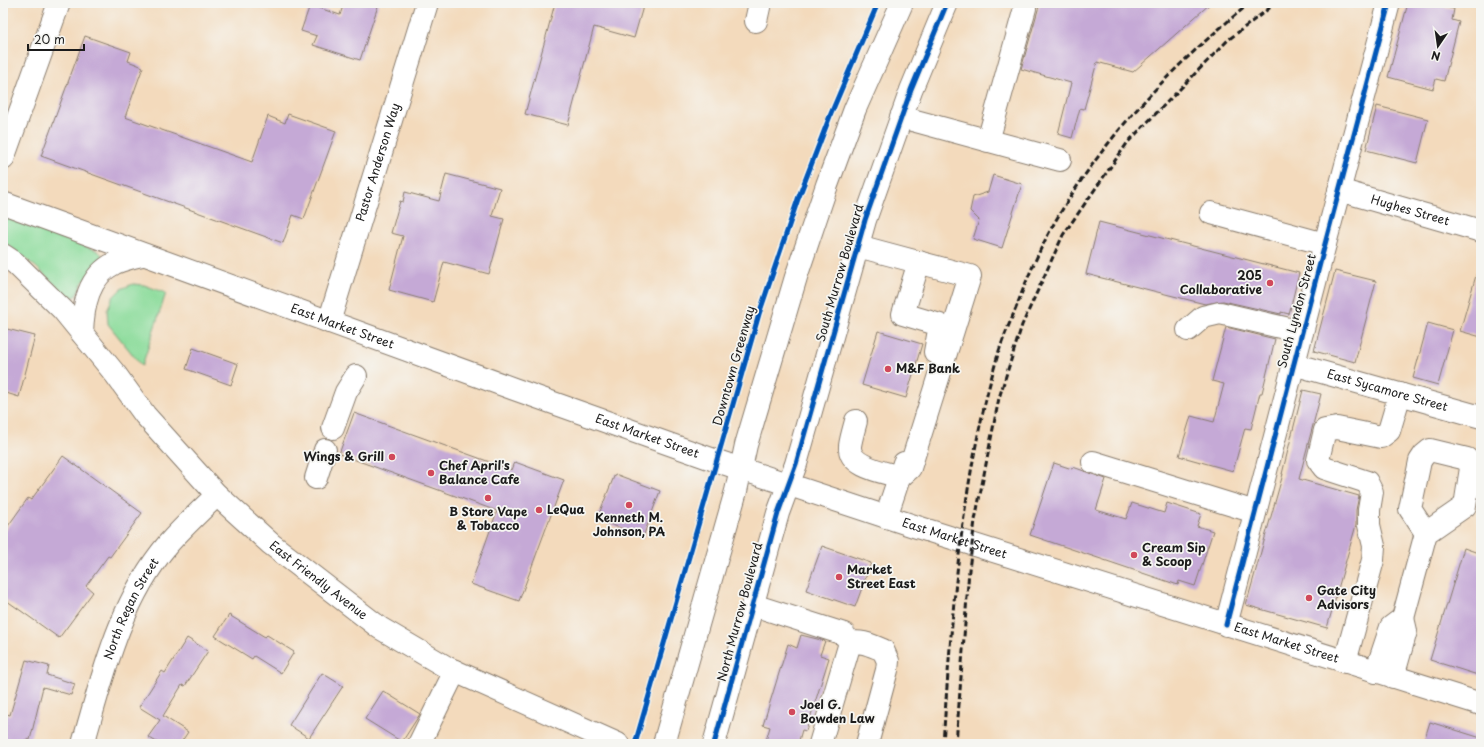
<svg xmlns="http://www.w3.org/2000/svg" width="1484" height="747" font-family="'Playpen Sans',sans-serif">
  <rect width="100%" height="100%" fill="#f6f6f2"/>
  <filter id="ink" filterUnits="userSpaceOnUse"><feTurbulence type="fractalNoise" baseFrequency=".025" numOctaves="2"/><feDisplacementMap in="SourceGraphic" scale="8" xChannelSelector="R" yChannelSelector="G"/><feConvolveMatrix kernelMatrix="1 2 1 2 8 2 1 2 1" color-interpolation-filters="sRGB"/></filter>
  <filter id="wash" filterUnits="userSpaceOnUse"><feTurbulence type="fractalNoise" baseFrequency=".012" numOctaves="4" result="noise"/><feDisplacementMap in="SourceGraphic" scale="16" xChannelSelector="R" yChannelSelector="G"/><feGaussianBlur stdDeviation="0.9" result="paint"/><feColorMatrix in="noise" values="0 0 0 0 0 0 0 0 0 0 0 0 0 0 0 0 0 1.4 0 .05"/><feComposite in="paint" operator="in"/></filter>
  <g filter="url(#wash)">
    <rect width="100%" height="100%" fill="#f3dabc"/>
    <path fill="#8cdc9b" stroke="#547c5c" d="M3 217 98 251 102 255V262L82 283 76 296 72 298 67 296 36 267 3 241Z
      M133 284 144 285 166 293 142 366 108 324 107 310 113 297 121 289Z"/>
    <g id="blocks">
      <path fill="#c5a9d6" d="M344 3H379L360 60 313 45 317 36 301 31 310 5 340 15Z
        M555 3H644L634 38 594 27 568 125 525 114Z
        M1040 3H1211L1133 72 1097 62 1084 109 1080 108 1072 138 1058 134 1071 83 1021 69Z
        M1408 3H1430L1454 9 1452 20 1459 22 1444 81 1436 79 1433 89 1388 77Z
        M85 36 131 52 128 61 143 67 125 117 252 162 268 116 285 123 288 114 336 131 304 219 293 215 283 243 41 156Z
        M1377 106 1428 119 1417 163 1366 150Z
        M446 174 500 188 492 216 504 219 489 274 444 262 433 302 389 290 403 236 391 233 400 201 403 202 405 192 439 201Z
        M993 175 1022 184 1002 248 973 239 979 220 970 211 973 197 988 192Z
        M1099 222 1299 273 1289 314 1281 312V314L1223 301 1205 304 1086 274Z
        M1335 271 1376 281 1355 362 1314 351Z
        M1477 272H1481V337L1460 331Z
        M1428 323 1453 330 1438 385 1413 378Z
        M1226 327 1275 339 1262 393H1260L1251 429 1245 428 1233 471 1179 456 1191 416 1214 422 1224 384 1212 381Z
        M3 328 35 336 19 397 3 392Z
        M878 331 922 344 906 398 862 385Z
        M193 348 238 364 231 385 186 369Z
        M1303 390 1321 394 1299 479 1359 496 1356 510V525L1327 628 1246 605 1283 474H1282Z
        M354 413 512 470 515 462 564 480 519 601 471 584 497 511 339 454Z
        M63 456 142 513 110 557 108 556 86 586 93 592 59 638 3 598V533L28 498 31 500Z
        M1054 463 1072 469 1073 467 1106 479 1096 510 1126 519 1132 503 1164 513 1167 503 1201 514 1197 526 1213 531 1195 586 1179 581 1178 585 1030 535Z
        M615 474 660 491 643 537 597 519Z
        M822 546 871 563 855 607 806 590Z
        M1464 548 1481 554V676L1430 660Z
        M229 615 265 637 267 635 294 652 281 673 254 656 252 659 215 636Z
        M801 635 825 641 820 655 829 658 806 731 802 730 798 744H765L770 727 763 725 788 644 797 648Z
        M187 638 208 651 185 686 182 685 163 716 188 732 180 744H160L148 737 160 720 139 707 162 671 165 673Z
        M26 660 49 666 47 675 75 684 71 695 43 687 30 740 26 739 24 744H3V727L7 714 10 715Z
        M322 673 343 686 309 738 289 725Z
        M383 691 420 714 402 742 365 719Z
        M1430 722 1481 738V744H1423Z"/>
    </g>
  </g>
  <g filter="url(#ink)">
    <use href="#blocks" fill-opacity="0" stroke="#887b6c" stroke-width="1"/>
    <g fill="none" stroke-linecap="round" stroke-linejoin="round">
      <defs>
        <g id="minor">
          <path d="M756 21 760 3"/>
          <path d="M901 117 1060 160"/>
          <path d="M988 141 1025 8 1024 3"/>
          <path d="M3 159 59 3"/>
          <path id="s1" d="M1339 190 1481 231"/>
          <path d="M1211 213 1325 244"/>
          <path d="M858 246 970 276 910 468 900 477"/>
          <path d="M919 262 903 314 940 325 935 352"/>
          <path id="s2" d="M329 322 427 3"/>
          <path d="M1188 330 1203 317 1220 313 1302 332"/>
          <path id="s3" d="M1293 364 1481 417"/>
          <path d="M856 421C854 429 851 438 850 446 848 467 884 472 900 477"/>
          <path d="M333 428 346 392 356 376"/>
          <path d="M1093 462 1255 512"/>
          <path d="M316 478 325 450"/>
          <path d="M886 517 904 463"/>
          <path d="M753 605 844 634 850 643"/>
          <path d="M1403 618 1426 533 1465 506 1471 468 1467 459 1430 450 1424 455 1420 461 1410 509 1426 533"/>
          <path d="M1226 625 1325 244 1389 3"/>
          <path d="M1345 662 1373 560 1374 546 1369 525V510L1372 492 1367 482 1324 468 1318 460 1325 430 1337 428 1381 437 1389 431 1400 394"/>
          <path d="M1376 672 1391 627 1403 618 1406 631 1393 677"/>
          <path id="s4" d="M83 744C103 675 120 601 168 544 183 527 200 511 217 495"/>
          <path d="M419 744 455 671"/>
          <path d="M820 744 850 643C862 640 872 646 883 650L888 661 887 670 867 744"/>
        </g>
        <g id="major">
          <path id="s5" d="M3 203 514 389 717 461 914 526 1481 704"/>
          <path id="s6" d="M3 255 15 263 63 310 116 375 145 415 217 495 271 544 380 628 448 668 618 744"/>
          <path d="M82 333C83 306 88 276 115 263 124 259 133 257 142 255"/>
          <path d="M664 744 736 491 746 445 796 277 827 185 855 109 902 3"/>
          <path d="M714 744 778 513 796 464 865 220 911 90 947 3"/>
        </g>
      </defs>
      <use href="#minor" stroke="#887b6c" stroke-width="24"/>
      <use href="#major" stroke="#887b6c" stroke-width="24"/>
      <use href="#minor" stroke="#fff" stroke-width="22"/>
      <use href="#major" stroke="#fff" stroke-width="22"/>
      <path stroke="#1c1c1c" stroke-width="3" stroke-dasharray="6 3" stroke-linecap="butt" d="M943 744C952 612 961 478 999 351 1004 336 1010 322 1016 308 1028 275 1044 239 1062 210 1112 128 1176 63 1250 3
        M956 744 969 570 975 520 999 398 1022 325 1063 235 1128 142 1228 40 1276 3"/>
      <defs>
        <path id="cycleway" d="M1226 625 1325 244 1389 3
          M635 744 759 314 798 199 830 116 878 3
          M714 744 778 513 796 464 865 220 911 90 947 3"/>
      </defs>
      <use href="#cycleway" stroke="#f6f6f2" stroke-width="8"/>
      <use href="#cycleway" stroke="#0057b8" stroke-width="5"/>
    </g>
  </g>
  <g fill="#d1495b" stroke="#f6f6f2" stroke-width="1.5">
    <circle cx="1270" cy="283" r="4"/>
    <circle cx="888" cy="369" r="4"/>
    <circle cx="392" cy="457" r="4"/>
    <circle cx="431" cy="473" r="4"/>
    <circle cx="488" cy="498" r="4"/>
    <circle cx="629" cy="505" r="4"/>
    <circle cx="539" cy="510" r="4"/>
    <circle cx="1134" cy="555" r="4"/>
    <circle cx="839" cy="577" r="4"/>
    <circle cx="1309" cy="598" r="4"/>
    <circle cx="792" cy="712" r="4"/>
  </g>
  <g text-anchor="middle" stroke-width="3.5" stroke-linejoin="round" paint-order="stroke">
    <g font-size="12" fill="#1c1c1c" stroke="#f6f6f2">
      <text dy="4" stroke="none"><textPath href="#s2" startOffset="167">Pastor Anderson Way</textPath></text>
      <text dy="4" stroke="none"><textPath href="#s1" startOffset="74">Hughes Street</textPath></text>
      <text transform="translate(840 273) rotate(-74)" y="4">South Murrow Boulevard</text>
      <text transform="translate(1297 311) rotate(-75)" y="4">South Lyndon Street</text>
      <text dy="4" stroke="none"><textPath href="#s5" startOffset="361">East Market Street</textPath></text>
      <text transform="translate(734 366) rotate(-74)" y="4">Downtown Greenway</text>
      <text dy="4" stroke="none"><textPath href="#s3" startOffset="98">East Sycamore Street</textPath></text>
      <text dy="4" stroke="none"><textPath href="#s5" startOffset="685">East Market Street</textPath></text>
      <text dy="4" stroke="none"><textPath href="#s5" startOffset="1009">East Market Street</textPath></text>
      <text dy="4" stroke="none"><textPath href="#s6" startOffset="455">East Friendly Avenue</textPath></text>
      <text dy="4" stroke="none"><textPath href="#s4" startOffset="144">North Regan Street</textPath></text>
      <text transform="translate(740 612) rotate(-75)" y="4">North Murrow Boulevard</text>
      <text dy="4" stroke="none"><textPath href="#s5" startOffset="1357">East Market Street</textPath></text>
    </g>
    <g font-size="12" font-weight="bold" fill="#1c1c1c" stroke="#f6f6f2" text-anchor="start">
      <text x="1262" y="280" text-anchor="end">205<tspan x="1262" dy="14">Collaborative</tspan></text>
      <text x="896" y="373">M&amp;F Bank</text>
      <text x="384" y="461" text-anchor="end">Wings &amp; Grill</text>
      <text x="439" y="470">Chef April's<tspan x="439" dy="14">Balance Cafe</tspan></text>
      <text x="547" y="514">LeQua</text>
      <text x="488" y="516" text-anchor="middle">B Store Vape<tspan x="488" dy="14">&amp; Tobacco</tspan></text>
      <text x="629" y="522" text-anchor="middle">Kenneth M.<tspan x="629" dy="14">Johnson, PA</tspan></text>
      <text x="1142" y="552">Cream Sip<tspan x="1142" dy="14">&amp; Scoop</tspan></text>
      <text x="847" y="574">Market<tspan x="847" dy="14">Street East</tspan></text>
      <text x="1317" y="595">Gate City<tspan x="1317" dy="14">Advisors</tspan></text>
      <text x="800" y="709">Joel G.<tspan x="800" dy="14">Bowden Law</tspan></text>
    </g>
  </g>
  <rect width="1484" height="747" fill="none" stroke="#f6f6f2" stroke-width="16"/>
  <g transform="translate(1438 46) rotate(193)" stroke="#f6f6f2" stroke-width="3" paint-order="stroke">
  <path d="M0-3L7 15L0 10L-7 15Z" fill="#1c1c1c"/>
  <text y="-6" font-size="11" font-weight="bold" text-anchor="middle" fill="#1c1c1c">N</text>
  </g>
  <path d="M28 44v6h56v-6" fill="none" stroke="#1c1c1c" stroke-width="2"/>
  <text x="34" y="44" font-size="12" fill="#1c1c1c" stroke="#f6f6f2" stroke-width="3" paint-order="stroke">20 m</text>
</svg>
